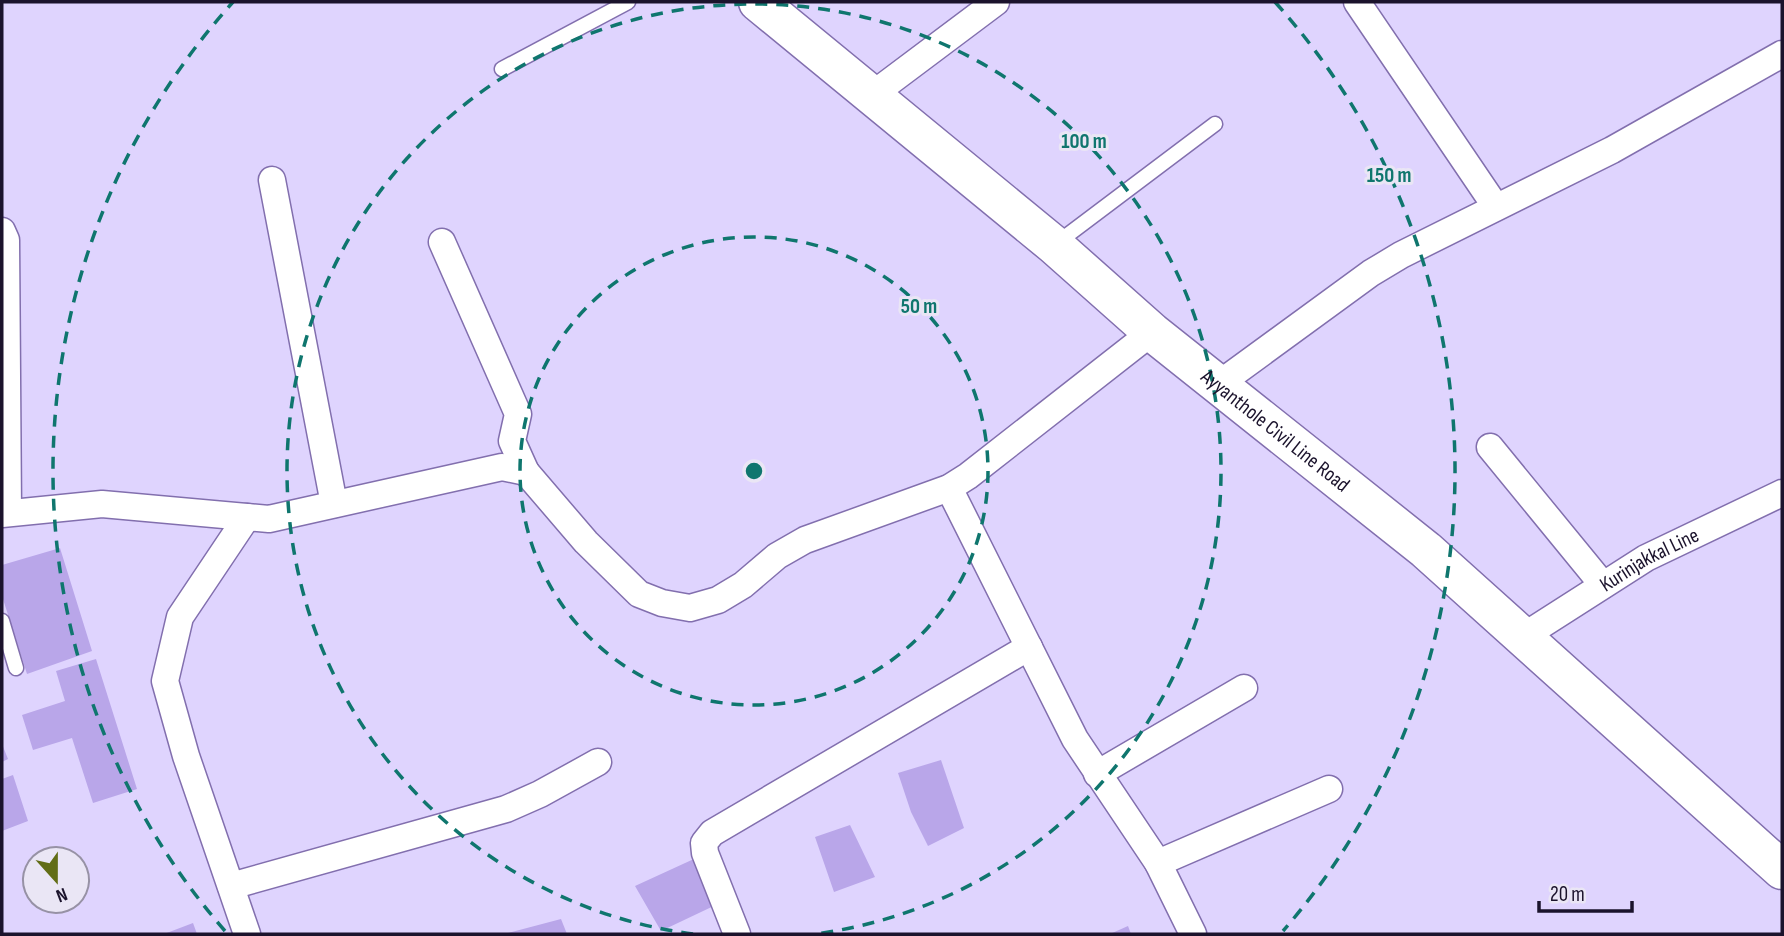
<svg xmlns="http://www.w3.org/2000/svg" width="1784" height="936" font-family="'Sofia Sans Condensed',sans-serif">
  <rect width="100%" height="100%" fill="#dfd4fe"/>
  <path fill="#b9a6e9" d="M60 548 92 651 27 674 2 596V565Z
    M96 659 137 789 93 803 72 738 33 750 22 715 65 701 56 671Z
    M2 744 8 759 2 762Z
    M941 760 964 828 928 846 911 812 898 773Z
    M13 775 28 821 2 831V779Z
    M850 825 875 877 834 892 815 837Z
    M696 858 720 903 661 931 635 886Z
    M561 919 567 934H508V933Z
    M193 923 197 934H164Z
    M1128 926 1131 934H1110Z"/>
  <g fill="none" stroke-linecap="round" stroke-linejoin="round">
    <defs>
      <path id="service" d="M502 69 628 2
        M1057 243 1215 124
        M2 621 16 668"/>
      <g id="minor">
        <path d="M1357 2 1496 207"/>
        <path d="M872 95 996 2"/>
        <path d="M272 180 334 504"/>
        <path d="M2 231 6 240 8 512"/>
        <path d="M442 242 518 414 512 441 526 472"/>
        <path d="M1219 384 1371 273 1401 255 1612 150 1782 54"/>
        <path d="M1490 447 1603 585"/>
        <path d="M949 488 1075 739 1158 863 1193 934"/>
        <path d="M2 514 102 504 269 519 502 467 526 472 586 542 639 594 662 603 690 608 718 600 743 585 777 556 805 540 949 488 968 476 1152 332"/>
        <path d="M247 517 180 617 165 681 186 756 247 934"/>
        <path id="s1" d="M1524 636 1646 558 1782 493"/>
        <path d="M1097 774 1244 688"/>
        <path d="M1158 863 1329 789"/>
        <path d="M231 886 506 809 540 794 598 762"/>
        <path d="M737 934 705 853 704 843 712 833 1029 647"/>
      </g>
      <g id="secondary">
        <path id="s2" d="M758 2 1054 245 1152 332 1426 550 1782 870"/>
      </g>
    </defs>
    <use href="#service" stroke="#826fae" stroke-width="17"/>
    <use href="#minor" stroke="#826fae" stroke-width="29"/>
    <use href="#secondary" stroke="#826fae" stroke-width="41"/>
    <use href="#service" stroke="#fff" stroke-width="14"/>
    <use href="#minor" stroke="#fff" stroke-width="26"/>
    <use href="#secondary" stroke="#fff" stroke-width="38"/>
  </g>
  <g fill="none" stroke="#0f766e" stroke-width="3.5" stroke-dasharray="12 9">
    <circle cx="754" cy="471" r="234"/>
    <path d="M693 934A467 467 0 1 1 815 934"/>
    <path d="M225 931A701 701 0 0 1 233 2M1275 2A701 701 0 0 1 1283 931"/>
  </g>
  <g text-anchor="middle" stroke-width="6" stroke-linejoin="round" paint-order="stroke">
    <g font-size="21" fill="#1b132c" stroke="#eae6f5">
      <text dy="7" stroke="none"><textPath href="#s2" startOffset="672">Ayyanthole Civil Line Road</textPath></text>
      <text dy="7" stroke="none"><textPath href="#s1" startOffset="147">Kurinjakkal Line</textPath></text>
    </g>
  </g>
  <circle cx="754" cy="471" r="10" fill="#0f766e" stroke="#eae6f5" stroke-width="3.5"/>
  <g font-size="21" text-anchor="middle" font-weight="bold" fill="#0f766e" stroke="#eae6f5" stroke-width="6" stroke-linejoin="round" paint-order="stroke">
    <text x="1084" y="148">100 m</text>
    <text x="1389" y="182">150 m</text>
    <text x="919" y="313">50 m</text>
  </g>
  <rect width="1784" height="936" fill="none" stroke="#1b132c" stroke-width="7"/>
  <g transform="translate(56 880) rotate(159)"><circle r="33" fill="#eae6f5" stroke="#9792a5" stroke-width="2"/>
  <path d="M0-5L12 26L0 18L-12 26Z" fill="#626d16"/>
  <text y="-10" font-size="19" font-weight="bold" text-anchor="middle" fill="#1b132c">N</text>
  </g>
  <path d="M1539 901v10h93v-10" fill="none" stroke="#1b132c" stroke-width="3.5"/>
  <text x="1550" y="901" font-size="21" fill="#1b132c" stroke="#eae6f5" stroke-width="5" paint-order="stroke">20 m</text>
</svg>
